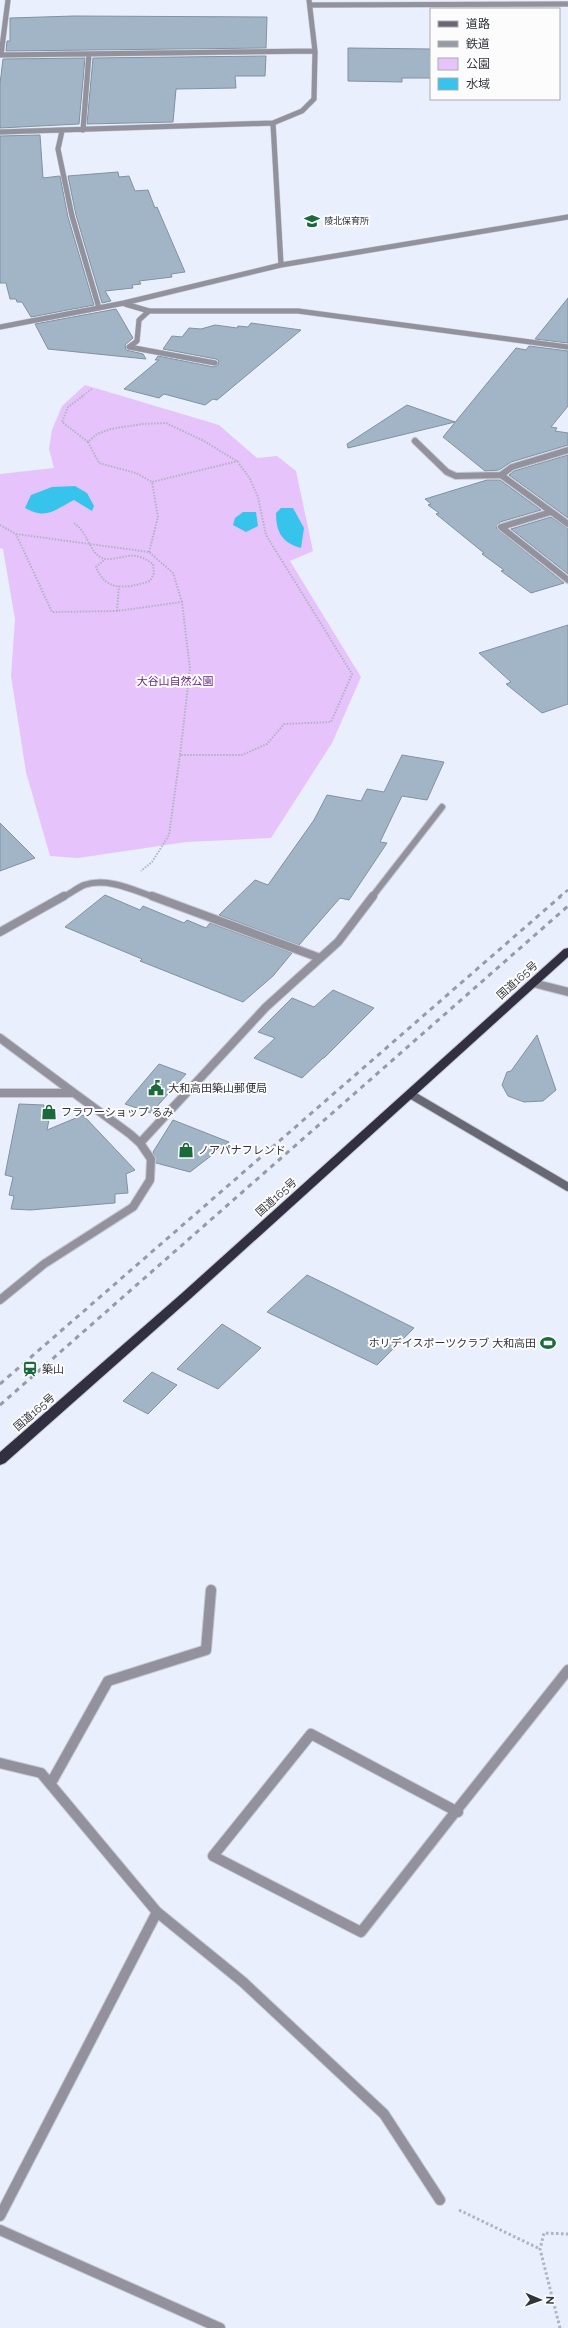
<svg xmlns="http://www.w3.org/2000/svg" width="568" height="2328" font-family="Raleway,'Noto Sans JP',sans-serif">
  <rect width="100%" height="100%" fill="#e9effc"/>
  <path fill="#e7c3fc" d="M85 385 219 425 257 458 277 456 296 471 313 551 290 561 361 677 332 743 271 838 186 842 78 858 50 856 26 772 11 676 15 619 3 549 0 548V474L54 468 49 449 52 430 62 406Z"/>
  <path fill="#36c4ec" d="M75 486 87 493 94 506 92 511 74 500C54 510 47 520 25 508L31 495 52 487Z
    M281 508H293L304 528 301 548C282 543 276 532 276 513Z
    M243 512H256L258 526 246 532 233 525 235 518Z"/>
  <path fill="#a2b5c6" stroke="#8092a2" d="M74 16 267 17 266 48 6 51 7 41H10V18Z
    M348 48 431 49V78H402V82L348 81Z
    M266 56 265 76H235L236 88 176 89 173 122 87 124 93 58Z
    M85 58 79 124 0 128V84L3 59Z
    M40 135 43 178 60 176 68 217 94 305 31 317 22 302H17L16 299H10L6 283H0V136Z
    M118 172 119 177 129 176 135 191 148 190 155 208 157 207 185 272 171 274 172 277 139 281 141 284 132 285 133 288 105 291 111 301 102 303 76 215 68 176Z
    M568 298V343L535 339Z
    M116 309 133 338 125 345 126 350 143 354 146 359 48 349 35 324Z
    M251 323 301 330 217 400 213 399 205 405 164 394 159 398 124 389 159 360H155L158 356 214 367 218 365 219 361 216 359 163 349 172 336 182 337 189 328 201 329 215 325 237 328 238 326 248 327Z
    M529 346 568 351V406L551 427 557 428 555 431 568 433V445L511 462 499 470 485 471 443 437 516 348 526 350Z
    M407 405 455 422 348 448 347 444Z
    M568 455V518L509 475 514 471Z
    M487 480H500L541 510 500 522 496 528 564 583 531 593 501 571 504 570 482 554 484 553 436 514 439 513 428 505 431 504 425 499Z
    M551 517 568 529V574L511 529Z
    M568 625V704L542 713 506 684 511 682 479 653Z
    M402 755 444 762 427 800 402 796 380 842 387 843 349 900 340 898 299 945 219 915 255 880 268 885 314 820 327 795 361 801 367 789 384 792Z
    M0 823 35 858 0 871Z
    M105 895 140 910 143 906 184 923 187 920 206 928 210 923 292 953 273 976 243 1002 140 961 142 959 65 927Z
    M333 990 374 1008 324 1058H323L302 1078 254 1058 275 1038 258 1032 292 998 314 1007Z
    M537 1035 556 1090 543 1101 524 1102 508 1096 502 1085 507 1072 511 1071Z
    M159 1064 186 1074 151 1113 125 1104Z
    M19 1104 44 1105 43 1110H51L47 1130 83 1115 135 1170 126 1174 128 1193 115 1194V1203L30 1210 11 1209 14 1196 9 1195 13 1177 5 1175Z
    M173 1120 229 1142 190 1172 156 1163 153 1152Z
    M307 1275 340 1291 414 1328 377 1365 267 1312Z
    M222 1324 261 1348 218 1389 177 1369Z
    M152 1372 177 1385 148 1414 123 1401Z"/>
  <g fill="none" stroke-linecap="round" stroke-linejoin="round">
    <defs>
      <path id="lane" d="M311 1734 456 1811 361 1932 213 1856Z
        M456 1811 458 1812
        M456 1811 568 1670"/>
      <path id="street-far3" d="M310 5 568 4
        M0 55 315 51
        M1 55 8 0
        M273 123 281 265
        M83 130 89 54
        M62 131 58 149 72 216 99 308
        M0 132 273 123 302 111 314 99 315 51 309 0
        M125 304 149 311H298L568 347
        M149 311 139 320 137 341 129 347 215 363
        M0 327 124 303 281 265 568 217"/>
      <path id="street-far2" d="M415 441 447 472 456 476 501 475
        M568 450 512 467 501 475 568 524
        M551 512 501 527 568 580
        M63 897C70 894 77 888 84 885 107 877 133 890 154 897
        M372 897 442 807"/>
      <path id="street-far1" d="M152 896 320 958
        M0 932 64 896
        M533 983 568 992
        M0 1038 74 1093
        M0 1093H74L130 1134 140 1143 151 1159 150 1180 133 1207 44 1264 0 1300
        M140 1143 266 1007 338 942 373 896"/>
      <path id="street" d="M0 1763 41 1773 157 1912 243 1982 384 2114 440 2200
        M51 1783 108 1681 206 1650 211 1590
        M0 2216 157 1912
        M0 2230 220 2328"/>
      <path id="secondary" d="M410 1094 568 1187"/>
      <path id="highway" d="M568 948V957L189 1300 5 1463 0 1465V1452L181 1294 564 949Z"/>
    </defs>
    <use href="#lane" stroke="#c4cad6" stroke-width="12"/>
    <use href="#street-far3" stroke="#c4cad6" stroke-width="6"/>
    <use href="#street-far2" stroke="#c4cad6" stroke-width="8"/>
    <use href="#street-far1" stroke="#c4cad6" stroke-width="10"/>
    <use href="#street" stroke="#c4cad6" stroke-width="12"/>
    <use href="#secondary" stroke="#c4cad6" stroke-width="10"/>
    <use href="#highway" stroke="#c4cad6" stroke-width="2"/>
    <path stroke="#afb4c0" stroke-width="1.5" stroke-dasharray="1.5 1.5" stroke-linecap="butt" d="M81 397 93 388"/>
    <path stroke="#afb4c0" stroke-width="2" stroke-dasharray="1.5 1.5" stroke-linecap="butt" d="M83 396 68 407 62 422 88 442 97 434 111 429 142 424 166 423 204 441 238 462 250 479 258 497 266 535 352 674 331 722 284 724 267 744 242 755H180L169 835 152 862 141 871
      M88 442 99 463 136 473 152 482
      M74 523C88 533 89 550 100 557 110 563 125 554 136 556 143 557 148 561 153 564L154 573 150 581C128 588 106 593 96 567L105 559
      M0 525 16 534 52 612 117 611 182 602 190 669 180 755
      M16 534 149 552 173 573 182 602
      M149 552 158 517 152 482 238 461
      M117 611 119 586"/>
    <path stroke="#afb4c0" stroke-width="3" stroke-dasharray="2.5 2.5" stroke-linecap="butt" d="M459 2210 540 2249
      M560 2328 540 2249 544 2233 568 2234"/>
    <use href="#lane" stroke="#93929c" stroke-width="10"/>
    <use href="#street-far3" stroke="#93929c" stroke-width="5"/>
    <use href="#street-far2" stroke="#93929c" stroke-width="6"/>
    <use href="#street-far1" stroke="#93929c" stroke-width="8"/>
    <use href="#street" stroke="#93929c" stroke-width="10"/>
    <use href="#secondary" stroke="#686774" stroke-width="8"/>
    <use href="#highway" fill="#312f40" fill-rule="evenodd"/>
    <path stroke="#969ba6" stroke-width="2.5" stroke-dasharray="4 4" stroke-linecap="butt" d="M559 897 568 890"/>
    <path stroke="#969ba6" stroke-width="3" stroke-dasharray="5 5" stroke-linecap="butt" d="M0 1384 561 896
      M0 1405 568 906"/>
  </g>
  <defs>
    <symbol id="school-bare" viewBox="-9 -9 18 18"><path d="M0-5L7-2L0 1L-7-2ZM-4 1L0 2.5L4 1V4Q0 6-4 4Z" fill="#1a6a3b" stroke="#fcfcfc" stroke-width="2.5" paint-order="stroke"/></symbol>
    <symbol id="civic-bare" viewBox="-9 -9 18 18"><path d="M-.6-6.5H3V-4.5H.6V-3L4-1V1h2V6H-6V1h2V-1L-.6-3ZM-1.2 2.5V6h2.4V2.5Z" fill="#1a6a3b" stroke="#fcfcfc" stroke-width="2.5" paint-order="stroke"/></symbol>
    <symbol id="shop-bare" viewBox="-9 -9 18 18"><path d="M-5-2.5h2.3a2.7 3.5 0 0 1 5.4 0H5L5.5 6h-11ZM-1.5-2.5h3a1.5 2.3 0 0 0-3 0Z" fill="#1a6a3b" stroke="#fcfcfc" stroke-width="2.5" paint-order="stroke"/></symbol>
    <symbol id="stadium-bare" viewBox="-9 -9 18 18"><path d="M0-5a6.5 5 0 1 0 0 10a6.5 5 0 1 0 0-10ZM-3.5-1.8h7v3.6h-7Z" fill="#1a6a3b" stroke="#fcfcfc" stroke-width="2.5" paint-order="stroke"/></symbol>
    <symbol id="station-bare" viewBox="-9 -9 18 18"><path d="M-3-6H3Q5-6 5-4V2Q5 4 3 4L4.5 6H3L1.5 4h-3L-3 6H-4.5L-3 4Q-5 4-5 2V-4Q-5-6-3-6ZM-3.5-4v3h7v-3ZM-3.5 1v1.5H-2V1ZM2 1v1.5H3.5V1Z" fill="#1a6a3b" stroke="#fcfcfc" stroke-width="2.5" paint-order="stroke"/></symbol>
  </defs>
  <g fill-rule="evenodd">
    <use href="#school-bare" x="301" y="210" width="22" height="22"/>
    <use href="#civic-bare" x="145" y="1077" width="22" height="22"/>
    <use href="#shop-bare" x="38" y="1101" width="22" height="22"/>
    <use href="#shop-bare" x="175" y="1139" width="22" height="22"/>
    <use href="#stadium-bare" x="537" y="1332" width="22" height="22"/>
    <use href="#station-bare" x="19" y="1358" width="22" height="22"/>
  </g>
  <g text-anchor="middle" stroke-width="4" stroke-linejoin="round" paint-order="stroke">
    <g font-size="9" fill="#31343d" stroke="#fcfcfc" text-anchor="start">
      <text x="324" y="224">陵北保育所</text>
    </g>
    <g font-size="11" fill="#6b2a8a" stroke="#fcfcfc">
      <text x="175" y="685">大谷山自然公園</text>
    </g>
    <g font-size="11" fill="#31343d" stroke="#fcfcfc">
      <text transform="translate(517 980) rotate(-42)" y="4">国道165号</text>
      <text transform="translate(276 1197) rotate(-42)" y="4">国道165号</text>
      <text transform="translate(34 1412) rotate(-41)" y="4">国道165号</text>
    </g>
    <g font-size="11" fill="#31343d" stroke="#fcfcfc" text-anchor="start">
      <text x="168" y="1092">大和高田築山郵便局</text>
      <text x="61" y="1116">フラワーショップ るみ</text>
      <text x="198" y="1154">ノアパナフレンド</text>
      <text x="536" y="1347" text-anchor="end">ホリデイスポーツクラブ 大和高田</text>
      <text x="42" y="1373">築山</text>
    </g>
  </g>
  <rect x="430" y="8" width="130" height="92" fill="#fcfcfc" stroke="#abacb0"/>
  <rect x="438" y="21" width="20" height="6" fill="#686774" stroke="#abacb0"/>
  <text x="466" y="28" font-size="12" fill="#31343d">道路</text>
  <rect x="438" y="41" width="20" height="6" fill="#969ba6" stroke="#abacb0"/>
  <text x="466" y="48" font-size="12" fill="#31343d">鉄道</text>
  <rect x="438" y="58" width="20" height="12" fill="#e7c3fc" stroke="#abacb0"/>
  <text x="466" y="68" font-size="12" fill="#31343d">公園</text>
  <rect x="438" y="78" width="20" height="12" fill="#36c4ec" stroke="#abacb0"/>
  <text x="466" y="88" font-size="12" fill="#31343d">水域</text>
  <g transform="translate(540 2300) rotate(92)" stroke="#fcfcfc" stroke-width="3" paint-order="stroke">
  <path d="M0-3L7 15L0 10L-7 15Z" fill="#31343d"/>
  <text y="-6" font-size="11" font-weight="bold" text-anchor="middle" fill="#31343d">N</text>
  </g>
</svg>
